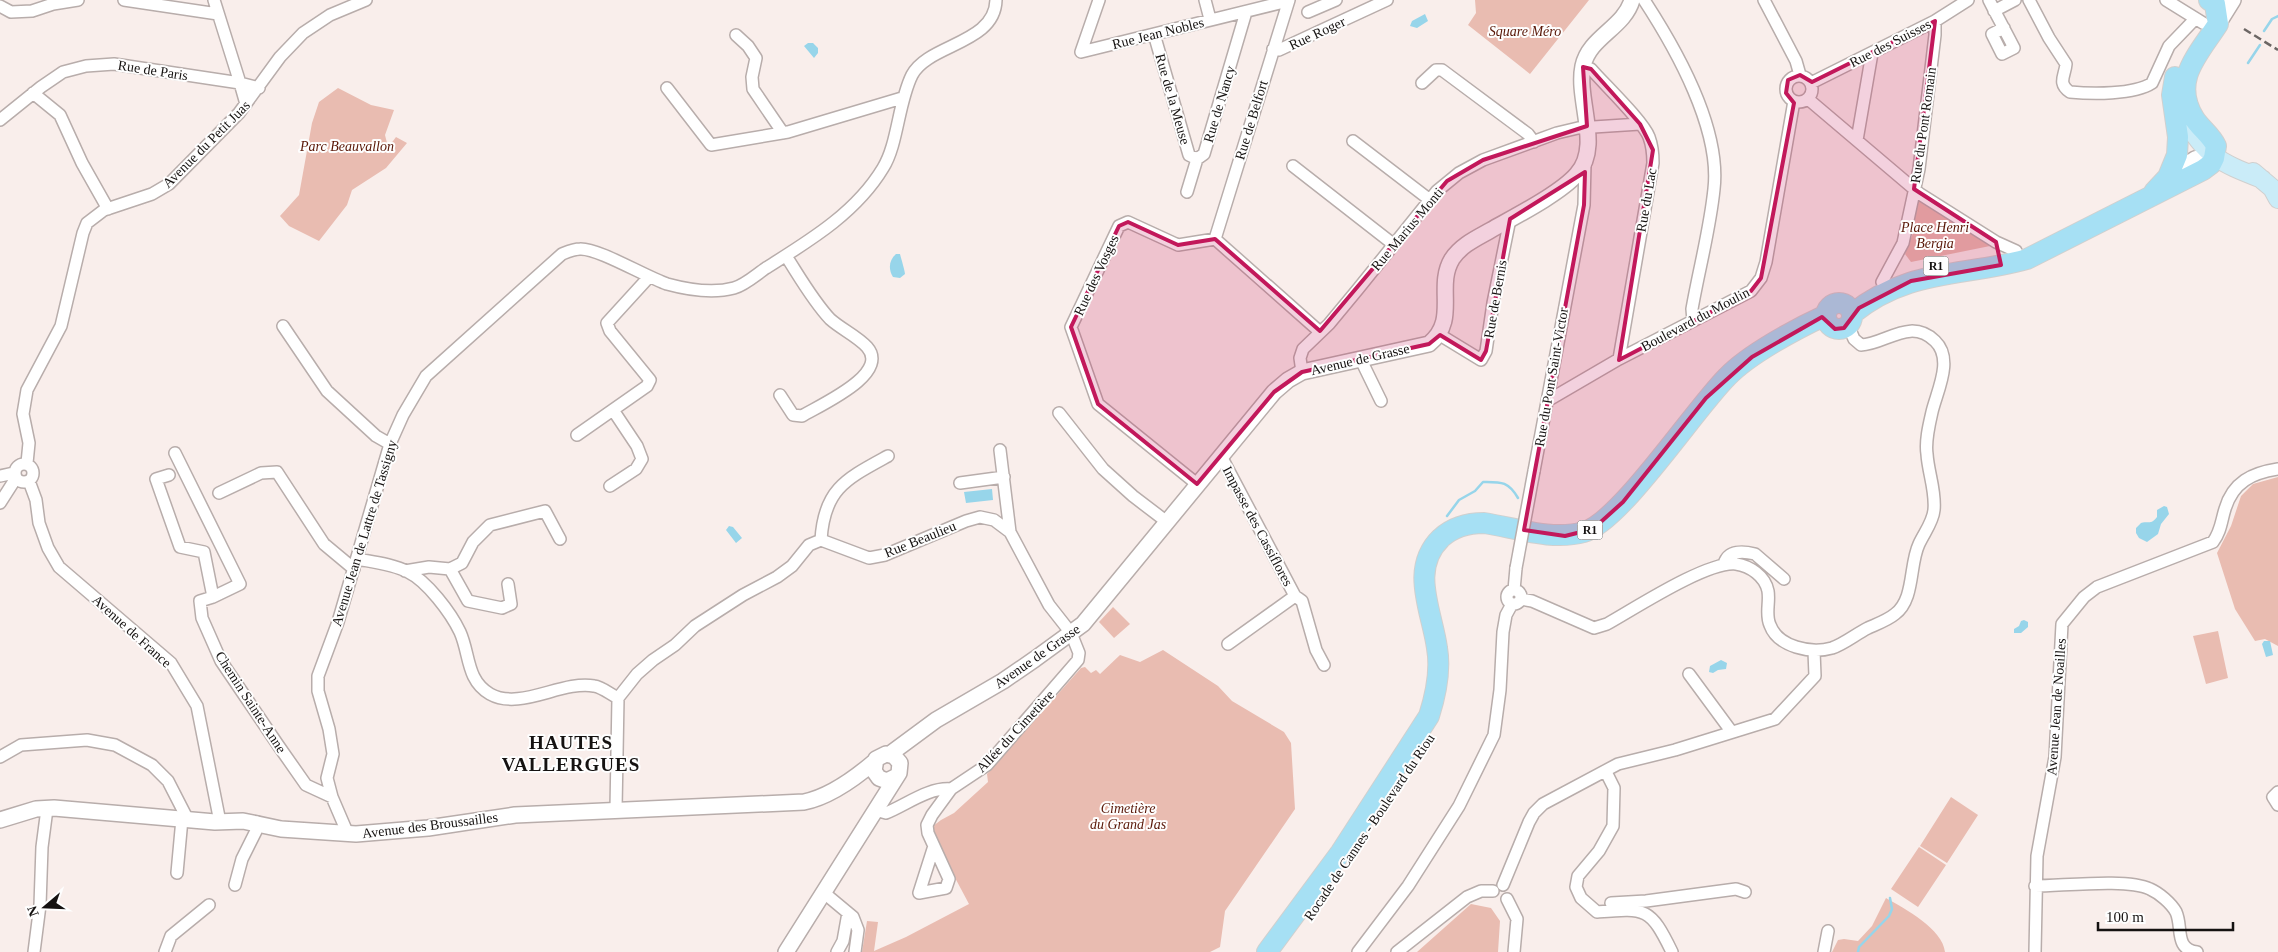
<svg xmlns="http://www.w3.org/2000/svg" width="2278" height="952" font-family="Georgia,serif">
  <rect width="100%" height="100%" fill="#f9eeeb"/>
  <path fill="#e9bcb1" d="M1475 0H1589L1530 74 1468 25 1476 13Z
    M338 88 371 105 394 110 385 135 387 143 390 145 396 137 407 143 386 168 352 190 347 205 319 241 289 226 280 216 299 195 312 123 319 102Z
    M1917 197 1990 246 1911 262 1905 254 1913 233Z
    M2278 477V646L2265 639 2255 641 2235 609 2217 553 2231 526 2241 496 2253 484Z
    M1113 607 1130 624 1114 638 1099 622Z
    M2218 631 2228 678 2206 684 2193 636Z
    M1163 650 1218 686 1232 701 1284 732 1291 743 1295 809 1225 911 1220 947 1210 952H862L867 921 878 922 874 951 906 937 969 904 929 829 941 820 954 813 988 782 987 774 1081 668 1085 667 1091 673 1096 670 1100 674 1120 655 1140 662Z
    M1951 797 1978 815 1947 863 1920 846Z
    M1919 847 1946 865 1918 907 1891 889Z
    M1886 898C1905 909 1943 929 1945 952H1832L1838 940 1844 939 1858 941 1872 926Z
    M1471 904 1491 908 1500 921 1498 952H1417Z"/>
  <path fill="#97d5ea" d="M1425 14 1428 21 1417 28 1410 26 1412 21Z
    M808 43H813L818 48V53L814 58 804 46Z
    M896 254H900C901 258 905 271 905 274L900 278 893 277C888 269 889 260 896 254Z
    M992 489 993 500 966 503 964 492Z
    M2164 506 2167 507 2169 514 2161 524 2158 534 2147 542 2139 538 2136 533V528L2141 523C2149 521 2151 525 2157 517V510Z
    M729 526 733 527 742 538 736 543 726 530Z
    M2024 620 2028 622V627L2021 633H2014V629L2019 626 2021 621Z
    M2264 641H2270L2273 655 2266 657 2262 644Z
    M1721 660 1727 663 1726 669 1718 670 1713 673 1709 672 1710 666Z"/>
  <g fill="none" stroke-linecap="round" stroke-linejoin="round">
    <path stroke="#97d5ea" stroke-width="2.5" d="M2264 31 2272 19 2278 16
      M2248 63 2260 45
      M1447 516 1459 500 1475 491 1483 482C1501 482 1508 481 1518 498
      M1858 952 1859 947 1889 916 1892 909 1890 898"/>
    <defs>
      <path id="street" d="M124 0 218 14
        M214 0 240 83 259 88
        M1099 0 1081 52 1288 1
        M1205 0 1210 19
        M1644 0C1676 49 1721 129 1714 189 1710 229 1699 269 1692 309L1693 321
        M1764 0 1796 61 1800 75
        M1989 0C1997 16 2006 32 2014 48L2002 54 1992 34 2004 28
        M2029 0 2049 38 2066 64C2065 76 2057 83 2070 92 2091 94 2134 95 2152 83L2169 46 2195 19
        M2166 0 2203 23
        M0 6 11 12 32 11 53 4 78 0
        M1994 11 2015 0
        M1308 12 1336 0
        M1154 34 1189 155 1197 159
        M736 35 748 46 756 58 752 77 753 89 783 133
        M1273 49 1279 50 1387 0
        M1583 67 1591 69C1604 84 1643 121 1649 137 1652 145 1653 154 1653 163L1619 359
        M1786 89a13 13 0 1 1 26 0a13 13 0 1 1-26 0Z
        M1422 83 1436 70H1442L1528 134 1534 142
        M1811 83 1935 21 1968 0
        M667 88 711 145 788 132 902 98
        M33 93 60 115 82 163 108 209
        M1808 99 1920 194 1996 242 2016 251
        M0 120 41 87 63 72 86 66 114 64 240 83 246 104
        M1857 140 1872 53
        M1353 141 1430 200
        M1293 166 1393 244
        M1187 192 1197 159 1204 154 1246 12
        M1215 239 1289 0
        M1882 282 1903 243 1919 169 1935 35V21
        M283 326 327 391 376 436 390 444
        M1440 335 1481 360 1486 351 1493 303 1510 219
        M1361 360 1381 401
        M1302 372 1300 358 1303 349 1329 324 1358 289 1437 191 1459 173 1483 160 1557 133 1578 128 1640 124
        M780 395 793 415 802 416C820 405 891 374 867 347 857 336 841 329 830 319 813 301 799 276 786 256
        M1547 401 1619 359 1751 291 1761 278 1766 262 1794 101
        M1059 413 1103 469 1133 496 1167 522
        M577 435 647 386 650 380 610 331 607 323 649 277
        M1000 450 1010 532
        M175 453 240 584 213 597
        M1221 456 1295 596 1228 644
        M27 463 29 443 23 414 27 390 61 326 83 233 87 223 104 210 152 194 169 184 239 113 280 57 303 33 330 15 366 0
        M15 473a9 9 0 1 1 18 0a9 9 0 1 1-18 0Z
        M1534 471 1584 205 1585 163
        M169 475 156 479 180 547 204 552 213 597 200 601 202 618 221 661 278 745 306 785 332 797
        M0 476 14 473
        M29 481 36 500 39 523 48 548 59 567 171 663 197 706 220 822
        M960 483 1004 477
        M1197 484 1098 404 1071 327 1119 226 1128 222 1178 245 1215 239 1320 332
        M610 486 636 469 642 459 637 446 613 410
        M219 493 261 473 277 472 324 544 354 569
        M0 503 16 478
        M821 540C824 489 846 479 888 456
        M357 559C373 562 393 564 408 572 427 581 451 613 460 632 470 654 466 680 490 694 520 711 562 680 594 686 602 687 610 694 618 698
        M1724 564C1728 550 1743 551 1755 554L1784 579
        M450 569 468 601 502 608 511 604 508 584
        M405 571 429 567 450 569 462 563 473 542 490 525 545 511 560 539
        M1514 590 1516 568
        M1507 597a7 7 0 1 1 14 0a7 7 0 1 1-14 0Z
        M1295 596 1302 601 1316 650 1324 665
        M1521 599 1532 601 1594 628 1607 624C1634 609 1707 561 1736 564 1750 566 1765 576 1768 591 1770 603 1765 614 1770 625 1778 647 1811 654 1832 648 1844 644 1856 634 1868 628 1877 624 1888 620 1895 614 1915 599 1909 565 1919 544 1924 533 1933 522 1934 510 1936 491 1928 472 1927 454 1925 441 1929 425 1932 412 1937 391 1954 359 1935 341 1910 317 1886 344 1861 345L1854 339 1848 325
        M1689 674 1731 731
        M618 698 637 674 653 660 675 645 695 626 743 595 777 577 792 566 809 545 821 540 869 558 885 555 966 521 980 517 994 520 1010 532 1049 605 1071 633 1079 653 1078 660 987 765 951 789 932 815 927 825 928 833 949 879 946 888 919 893 934 846
        M0 757 21 745 87 740 115 745 152 765 168 781 188 820
        M1606 772 1614 788 1613 826 1599 851 1578 876 1576 887 1581 898 1597 912C1646 908 1650 907 1672 952
        M2278 792 2273 797 2278 805
        M616 809 618 698
        M875 810 886 813C906 805 929 787 951 789
        M347 832 332 797 327 778 333 754 329 729 318 691V676L338 622 390 444 403 415 426 376 562 254C567 252 574 249 580 249 598 248 646 277 667 284 689 290 712 294 734 288 745 285 757 274 766 268 809 241 856 213 883 168 898 144 898 103 912 75 928 44 995 44 996 0
        M177 873 182 819
        M235 885 242 859 256 831 257 822
        M1503 885 1529 822 1534 813 1543 804 1618 764 1675 750 1775 719 1815 676 1814 651
        M2035 886C2063 886 2127 878 2150 889 2159 893 2171 903 2176 912 2183 927 2174 949 2197 952
        M823 892 853 917 858 930 855 952
        M1507 899 1517 919 1514 952
        M1611 903 1646 901 1736 889 1745 892
        M34 952 40 905 42 847 47 809
        M165 952 171 936 209 905
        M837 952 843 941 848 913
        M1358 952 1408 886 1459 806 1494 735 1500 690 1503 632 1506 615 1512 604
        M1397 952 1467 897 1481 891H1493
        M1824 952 1828 931
        M2035 952 2037 856 2055 757 2062 624 2084 597 2097 587 2213 542C2221 531 2221 522 2225 509 2233 482 2252 473 2278 469"/>
      <path id="secondary" d="M2218 24 2233 0
        M2168 177 2195 159 2211 154 2217 146
        M890 754 936 720 1003 681 1035 659 1083 624 1274 392 1288 380 1302 372 1429 344C1459 320 1435 287 1452 259 1461 245 1477 238 1491 230 1514 217 1561 193 1577 174 1602 146 1576 100 1583 66 1589 37 1624 28 1632 0
        M0 820 36 809 54 808 215 822 243 821 281 829 356 834 428 828 515 815 804 802C829 797 854 779 874 762
        M786 952 899 773 900 763 894 756 886 754 876 759 874 771 879 778 887 781 897 776"/>
      <path id="primary" d="M2182 115C2206 157 2219 162 2262 179
        M2253 172 2272 188 2278 199"/>
      <path id="highway" d="M2154 192 2168 177 2177 155 2178 137 2172 95 2175 77
        M1826 316a13 13 0 1 1 26 0a13 13 0 1 1-26 0Z
        M1852 314C1908 268 1964 277 2027 259L2203 170 2211 164 2214 158 2216 146C2211 135 2200 128 2194 118 2171 80 2198 55 2218 24L2215 4 2209 0
        M1267 952 1341 852 1429 716C1436 694 1441 671 1437 648 1432 611 1409 569 1441 538 1453 527 1468 523 1484 523 1516 528 1552 541 1584 532 1621 521 1694 410 1727 377 1749 354 1796 329 1826 315"/>
    </defs>
    <use href="#street" stroke="#b8adab" stroke-width="14"/>
    <use href="#secondary" stroke="#b8adab" stroke-width="18"/>
    <use href="#primary" stroke="#d0d0cf" stroke-width="20"/>
    <use href="#highway" stroke="#d0d0cf" stroke-width="22"/>
    <use href="#street" stroke="#fff" stroke-width="11"/>
    <use href="#secondary" stroke="#fff" stroke-width="15"/>
    <use href="#primary" stroke="#caecf8" stroke-width="18"/>
    <use href="#highway" stroke="#a6e0f4" stroke-width="20"/>
    <path stroke="#6c6664" stroke-width="2.5" stroke-dasharray="8 4" stroke-linecap="butt" d="M2244 29 2278 50"/>
    <defs>
      <path id="street-bridge" d="M1516 568 1534 471"/>
    </defs>
    <use href="#street-bridge" stroke="#b8adab" stroke-width="14" stroke-linecap="butt"/>
    <use href="#street-bridge" stroke="#fff" stroke-width="11"/>
  </g>
  <path fill="#c2185b" fill-opacity="0.2" stroke="#c2185b" stroke-width="4" stroke-linejoin="round" d="M1935 21 1914 189 1996 242 2001 265 1911 281 1859 308 1844 328 1835 329 1822 317 1752 357 1706 398 1623 502 1593 529 1565 536 1524 530 1584 205 1585 172 1510 219 1486 351 1481 360 1440 335 1429 344 1302 372 1274 392 1197 484 1098 404 1071 327 1119 226 1128 222 1178 245 1215 239 1320 331 1447 181 1483 160 1587 126 1583 67 1591 69 1640 124 1653 150 1619 360 1751 291 1761 278 1794 103 1786 93 1788 80 1800 75 1812 82Z"/>
  <g text-anchor="middle" stroke-width="4" stroke-linejoin="round" paint-order="stroke">
    <g fill="#fefefe" stroke="#5b5958" stroke-width="1">
      <rect x="1923.5" y="256.5" width="25" height="19" rx="4"/>
      <rect x="1577.5" y="520.5" width="25" height="19" rx="4"/>
    </g>
    <g font-size="12" font-weight="bold" fill="#151211">
      <text x="1936" y="270">R1</text>
      <text x="1590" y="534">R1</text>
    </g>
    <g font-size="14" font-style="italic" fill="#591707" stroke="#fefefe">
      <text x="1525" y="36">Square Méro</text>
      <text x="347" y="151">Parc Beauvallon</text>
      <text x="1935" y="232">Place Henri<tspan x="1935" dy="16">Bergia</tspan></text>
      <text x="1128" y="813">Cimetière<tspan x="1128" dy="16">du Grand Jas</tspan></text>
    </g>
    <g font-size="14" fill="#151211" stroke="#fefefe">
      <text transform="translate(1158 33) rotate(-14)" y="5">Rue Jean Nobles</text>
      <text transform="translate(1317 33) rotate(-25)" y="5">Rue Roger</text>
      <text transform="translate(1890 43) rotate(-27)" y="5">Rue des Suisses</text>
      <text transform="translate(153 70) rotate(9)" y="5">Rue de Paris</text>
      <text transform="translate(1173 99) rotate(74)" y="5">Rue de la Meuse</text>
      <text transform="translate(1219 104) rotate(-73)" y="5">Rue de Nancy</text>
      <text transform="translate(1251 120) rotate(-73)" y="5">Rue de Belfort</text>
      <text transform="translate(1923 125) rotate(-82)" y="5">Rue du Pont Romain</text>
      <text transform="translate(206 144) rotate(-45)" y="5">Avenue du Petit Juas</text>
      <text transform="translate(1646 200) rotate(-80)" y="5">Rue du Lac</text>
      <text transform="translate(1407 229) rotate(-50)" y="5">Rue Marius Monti</text>
      <text transform="translate(1096 275) rotate(-65)" y="5">Rue des Vosges</text>
      <text transform="translate(1495 299) rotate(-80)" y="5">Rue de Bernis</text>
      <text transform="translate(1695 319) rotate(-28)" y="5">Boulevard du Moulin</text>
      <text transform="translate(1360 359) rotate(-13)" y="5">Avenue de Grasse</text>
      <text transform="translate(1551 377) rotate(-80)" y="5">Rue du Pont Saint-Victor</text>
      <text transform="translate(1258 526) rotate(62)" y="5">Impasse des Cassiflores</text>
      <text transform="translate(364 533) rotate(-73)" y="5">Avenue Jean de Lattre de Tassigny</text>
      <text transform="translate(920 539) rotate(-22)" y="5">Rue Beaulieu</text>
      <text transform="translate(132 631) rotate(42)" y="5">Avenue de France</text>
      <text transform="translate(1037 656) rotate(-35)" y="5">Avenue de Grasse</text>
      <text transform="translate(251 702) rotate(57)" y="5">Chemin Sainte-Anne</text>
      <text transform="translate(2056 707) rotate(-86)" y="5">Avenue Jean de Noailles</text>
      <text transform="translate(1015 731) rotate(-47)" y="5">Allée du Cimetière</text>
      <text transform="translate(430 825) rotate(-7)" y="5">Avenue des Broussailles</text>
      <text transform="translate(1369 827) rotate(-56)" y="5">Rocade de Cannes - Boulevard du Riou</text>
    </g>
    <g font-size="19" font-weight="bold" letter-spacing="1" fill="#151211" stroke="#fefefe">
      <text x="571" y="749">HAUTES<tspan x="571" dy="22">VALLERGUES</tspan></text>
    </g>
  </g>
  <g transform="translate(45 907) rotate(251)" stroke="#fefefe" stroke-width="4" paint-order="stroke">
  <path d="M0-4L9 19L0 12L-9 19Z" fill="#151211"/>
  <text y="-8" font-size="14" font-weight="bold" text-anchor="middle" fill="#151211">N</text>
  </g>
  <path d="M2098 922v8h135v-8" fill="none" stroke="#151211" stroke-width="2.5"/>
  <text x="2106" y="922" font-size="15" fill="#151211" stroke="#fefefe" stroke-width="4" paint-order="stroke">100 m</text>
</svg>
